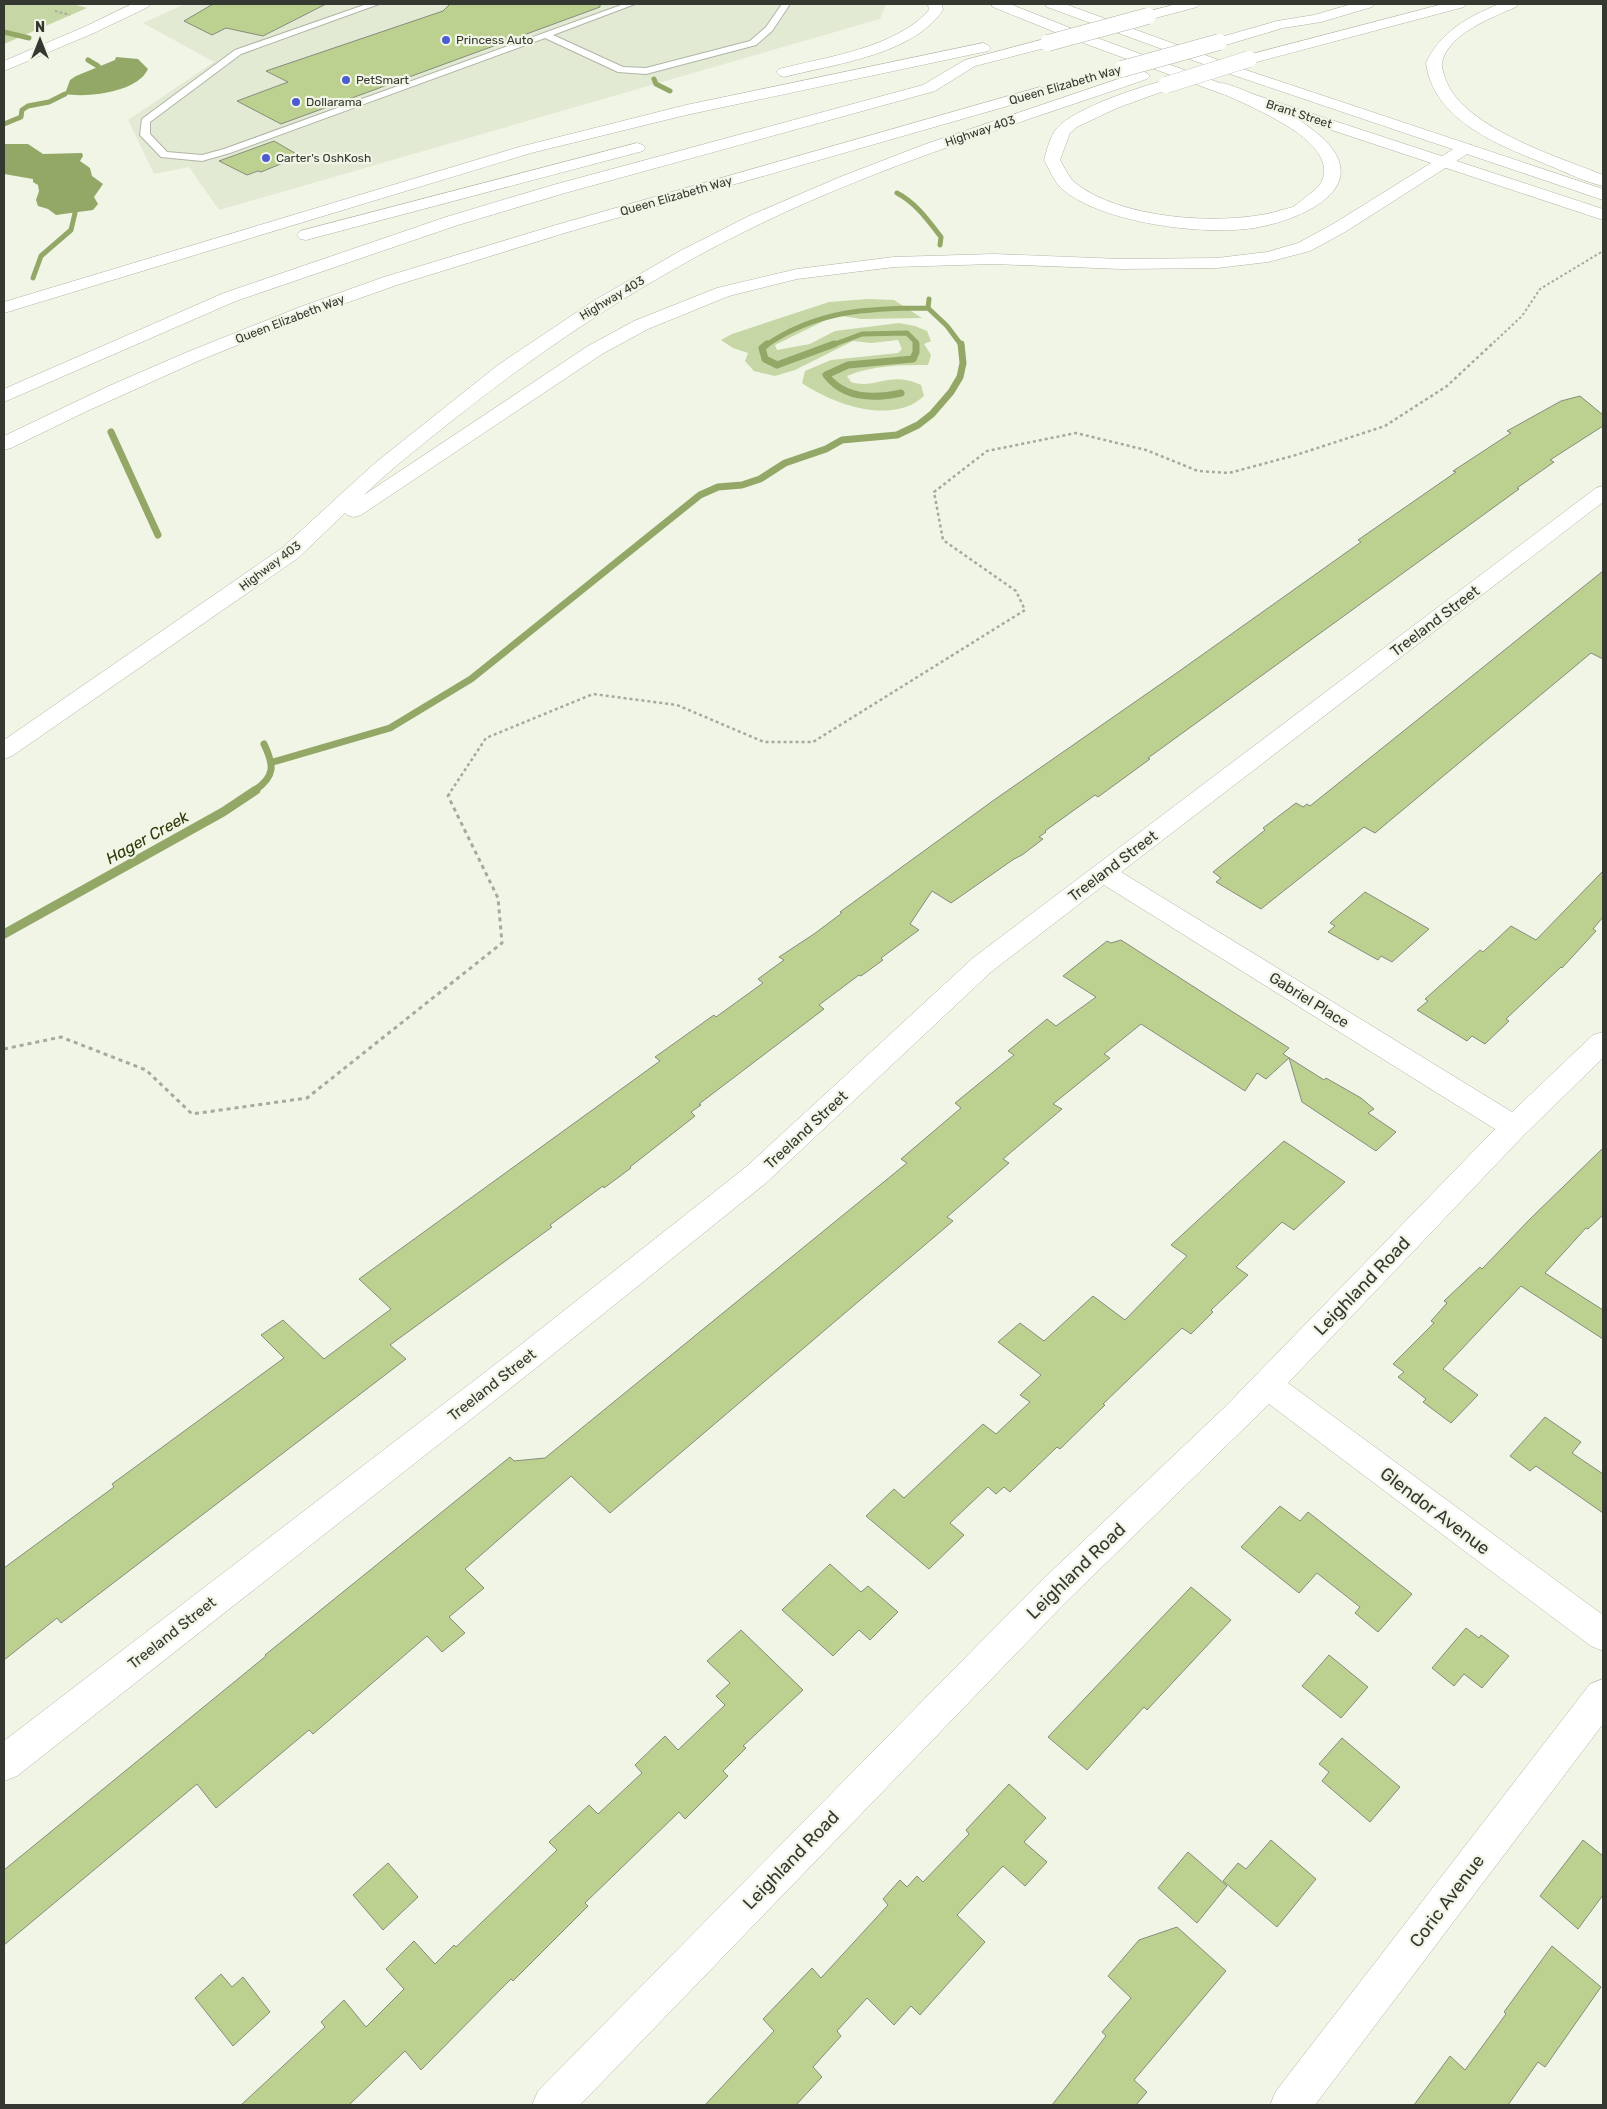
<svg xmlns="http://www.w3.org/2000/svg" width="1607" height="2109" font-family="Rubik,sans-serif">
  <rect width="100%" height="100%" fill="#f0f5e5"/>
  <path fill="#e2ead4" d="M185 4H886L880 19 219 210 189 167 154 174 128 120 214 62 143 23Z"/>
  <path fill="#c6d6a5" d="M4 4H73L87 8 4 44Z
    M868 299 894 300 922 318 861 319 836 315 775 345 777 350 810 344 835 331 899 323 915 326 927 331 931 341 924 344 931 355 928 365C901 365 873 365 847 376L851 382C876 390 889 370 921 385L924 396C920 399 915 403 911 405 877 420 830 402 802 383L805 371 831 360 898 353 902 349 898 340 871 343 853 341 795 370 775 376 754 371 745 361 748 353 733 348 721 340 732 334 829 302Z"/>
  <path fill="#93a767" d="M116 57 138 59 148 69C138 92 88 98 65 94L70 80 76 76 115 60Z
    M4 144H28L43 154 82 153 83 156 80 161 90 168 92 176 103 184 94 197 98 204 93 210 56 215 48 209 38 206 36 200 39 191 38 185 33 182V179L4 174Z"/>
  <g fill="none" stroke-linecap="round" stroke-linejoin="round">
    <path stroke="#93a767" stroke-width="5" d="M4 32 29 38
      M88 60 98 66
      M654 79 656 84 670 91
      M4 124 21 117 22 110 28 106 49 102 65 94
      M897 193C916 203 928 220 941 237L940 245
      M33 278 41 256 71 230 75 213
      M928 308 947 326 962 346
      M765 346C817 310 868 308 928 308L929 299
      M830 346 862 334 907 333 916 342V346"/>
    <path stroke="#93a767" stroke-width="7" d="M767 344 762 348 765 359 777 365 834 344
      M901 393C874 399 844 399 826 375L848 365 913 359 916 352V344
      M111 432 158 535
      M273 762 390 728 471 679 700 495 718 487 742 485 760 479 785 463 826 449 842 440 897 435 918 425 932 414 951 392 960 377 963 363 961 344
      M254 791C276 776 274 765 264 744"/>
    <path stroke="#93a767" stroke-width="9" d="M4 934 223 812 256 790"/>
  </g>
  <path fill="#bcd18f" stroke="#878c7e" d="M213 4H326L263 36 226 28 212 35 184 21Z
    M450 4H600V7L281 124 237 101 288 82 266 71 443 11Z
    M274 141 300 156 261 172 258 171 247 175 219 161Z
    M1580 396 1603 415V426L1550 460 1554 462 1517 488 1519 489 1148 758 1150 759 1098 797 1095 795 1045 831 1046 832 1039 837 1043 839 1022 855 1014 859 951 903 932 891 910 924 919 930 881 958 883 960 861 976 859 975 819 1005 824 1009 699 1104 701 1105 691 1112 695 1116 630 1167 631 1168 604 1188 603 1186 550 1225 552 1227 390 1345 406 1359 61 1623 57 1618 4 1660V1568L114 1487 112 1484 284 1358 261 1335 283 1320 324 1359 391 1309 359 1279 660 1061 655 1057 714 1015 716 1017 763 983 758 979 784 960 779 957 814 934 842 913 840 912 994 800 1178 672 1361 542 1358 540 1456 472 1453 471 1511 433 1507 431 1561 401Z
    M1603 571V659L1591 653 1375 833 1364 827 1261 909 1216 882 1221 878 1213 872 1265 830 1263 828 1296 803 1303 807 1307 804 1310 806Z
    M1603 871V917L1593 929 1596 931 1562 968 1561 967 1506 1019 1509 1021 1485 1044 1472 1036 1467 1041 1417 1010 1428 1001 1425 999 1480 950 1483 952 1511 926 1536 940Z
    M1365 892 1429 929 1392 962 1381 956 1378 960 1328 932 1335 926 1330 923Z
    M1121 940 1289 1048 1283 1054 1324 1080 1326 1078 1361 1098 1374 1109 1368 1113 1396 1132 1376 1151 1302 1102 1289 1058 1266 1079 1257 1073 1245 1091 1141 1024 1104 1054 1110 1058 1053 1104 1062 1109 1003 1159 1009 1163 947 1217 953 1221 610 1513 571 1476 465 1569 484 1588 449 1617 465 1633 442 1652 427 1636 313 1734 309 1730 216 1808 197 1784 4 1945V1870L266 1656 265 1655 510 1457 514 1461 545 1458 907 1163 901 1159 961 1108 955 1103 1014 1055 1008 1051 1047 1019 1056 1026 1096 997 1063 976 1107 941 1111 943Z
    M1284 1141 1345 1182 1294 1230 1282 1222 1236 1267 1248 1275 1211 1310 1213 1312 1191 1334 1182 1328 1103 1404 1105 1405 1060 1449 1057 1447 1010 1492 1004 1487 996 1494 988 1487 950 1523 964 1535 929 1569 866 1516 894 1489 904 1498 983 1424 996 1434 1030 1402 1020 1395 1041 1375 998 1342 1020 1323 1044 1341 1093 1296 1125 1320 1187 1256 1171 1245Z
    M1603 1148V1215L1588 1229 1586 1228 1545 1273 1603 1310V1339L1521 1286 1443 1369 1478 1395 1451 1423 1423 1402 1426 1399 1398 1377 1404 1372 1393 1364 1434 1323 1431 1321 1447 1303 1444 1301 1480 1267 1482 1269 1530 1219Z
    M1545 1417 1581 1442 1572 1453 1603 1474V1513L1536 1466 1530 1471 1510 1456Z
    M1280 1506 1300 1521 1308 1512 1412 1594 1378 1632 1355 1613 1360 1607 1317 1573 1299 1593 1241 1547Z
    M830 1564 861 1592 868 1586 898 1612 870 1640 859 1630 833 1656 782 1610Z
    M1191 1587 1231 1620 1147 1710 1144 1707 1087 1770 1048 1737Z
    M1466 1628 1479 1638 1481 1635 1509 1656 1482 1688 1464 1674 1454 1686 1432 1668Z
    M741 1630 803 1690 743 1746 746 1748 723 1771 728 1776 685 1819 679 1812 585 1903 588 1906 513 1981 511 1979 421 2070 405 2051 349 2105H241L325 2027 321 2022 344 2000 366 2027 404 1989 386 1969 414 1941 435 1964 454 1945 456 1947 557 1850 549 1842 589 1805 598 1814 642 1773 635 1765 665 1736 678 1750 725 1705 716 1696 730 1683 707 1661Z
    M1329 1655 1368 1687 1341 1718 1302 1686Z
    M1342 1738 1400 1787 1370 1822 1322 1781 1329 1772 1319 1764Z
    M1009 1784 1046 1818 1024 1842 1047 1862 1025 1886 1003 1866 957 1915 985 1942 920 2015 911 2006 894 2025 867 1998 837 2031 841 2036 813 2067 822 2077 796 2105H705L774 2031 763 2019 812 1968 821 1978 888 1905 883 1899 900 1880 907 1887 917 1876 923 1882 969 1834 966 1830Z
    M1271 1840 1316 1879 1277 1927 1223 1881 1238 1863 1246 1869Z
    M1583 1840 1603 1856V1895L1578 1929 1540 1896Z
    M1188 1852 1227 1886 1197 1923 1158 1888Z
    M388 1863 418 1897 383 1930 353 1895Z
    M1177 1927 1226 1971 1134 2080 1147 2092 1136 2105H1052L1106 2036 1102 2032 1131 1998 1108 1976 1139 1940Z
    M1552 1946 1601 1987 1545 2067 1538 2062 1508 2105H1414L1450 2056 1465 2070 1506 2014 1504 2012Z
    M221 1974 232 1987 243 1977 270 2012 233 2046 195 1998Z"/>
  <g fill="none" stroke-linecap="round" stroke-linejoin="round">
    <defs>
      <path id="lane" d="M367 4H379L241 54 150 122V134L167 152 202 155 224 149 624 4H635L553 35 623 67 646 68 750 41 766 27 782 4H790L772 31 756 45 646 74 618 72 545 38 230 153 202 161 161 157 140 135 142 119 235 50Z"/>
      <path id="street" d="M1603 486V502L1121 872 1512 1112 1593 1035 1603 1032V1058L1524 1135 1288 1383 1603 1615V1651L1591 1646 1269 1404 1063 1605 580 2105H532L538 2091 1039 1583 1225 1407 1495 1129 1104 885 991 972 766 1183 536 1368 17 1776 4 1781V1741L514 1350 746 1167 973 958 1596 488Z
        M1603 1679V1724L1315 2105H1270L1276 2091 1590 1684Z"/>
      <path id="secondary" d="M132 4H150L148 7 94 33 4 71V61L84 27Z"/>
      <path id="primary" d="M991 4H1010L1078 31 1228 86 1603 209V220L1217 92 1067 37 993 7Z
        M1045 4H1065L1246 70 1603 189V200L1236 76 1047 7Z"/>
      <path id="highway" d="M928 4H942L943 10C913 55 834 64 784 77L779 75 776 72 779 69C826 57 896 48 929 10Z
        M1176 4H1199L1197 7 1148 20 1143 19 1141 16 1143 13Z
        M1352 4H1374L1372 7 1321 22 1283 28 1219 47 1214 45 1211 42 1214 39 1277 21 1314 15Z
        M1443 4H1466L1464 7 1249 64 1244 62 1241 59 1244 56Z
        M1499 4H1518L1516 7C1493 17 1447 34 1442 63 1441 66 1443 71 1444 74 1456 126 1559 157 1603 175V186C1586 182 1569 174 1553 167 1504 147 1434 123 1426 63 1441 31 1468 17 1499 4Z
        M1048 38 1053 40 1056 43 1053 46 975 66 935 91 565 193 458 225 236 301 4 402V389L224 293 446 217 553 185 923 85 965 60Z
        M983 43 988 45 991 48 988 51 686 115 531 153 4 313V302L519 147 686 105Z
        M1142 71 1147 73 1150 76 1147 79C1017 124 884 164 760 224 650 277 548 344 453 420 423 444 392 468 364 495L588 346 634 321 717 288 797 269 894 257 994 254 1121 259 1217 258 1267 252 1298 243 1333 224 1460 145H1472L1474 148 1472 151 1345 232 1310 251 1268 262 1217 268 1121 269 994 264 894 267 797 279 729 296 648 329 602 354 361 515 354 517 347 515 345 513 298 558 12 756 4 759V740L282 548 375 463 498 365 595 300 680 251 749 216 840 177 923 145Z
        M1166 80 1172 82 1174 85 1172 88 1117 108 1077 127 1070 133 1060 160C1064 167 1069 177 1074 182 1119 219 1220 226 1275 212 1280 210 1287 209 1293 207 1299 203 1305 197 1311 193 1323 184 1328 173 1321 158 1309 130 1245 104 1217 91L1215 88 1217 85 1223 83C1250 90 1291 113 1313 130 1382 183 1307 219 1254 228 1204 236 1101 223 1062 189 1054 182 1049 168 1044 160 1047 150 1050 136 1057 128 1075 108 1139 87 1166 80Z
        M1040 87 1046 89 1048 92 1046 95 568 232 397 285 312 315 198 361 85 412 11 448 4 450V436L109 386 185 353 300 307 384 277 556 225Z
        M637 143 643 145 645 148 643 151 306 240 300 239 297 235 300 231Z"/>
    </defs>
    <use href="#lane" stroke="#b0b5a6" stroke-width="2"/>
    <use href="#street" stroke="#b0b5a6" stroke-width="1"/>
    <use href="#secondary" stroke="#b0b5a6" stroke-width="1"/>
    <use href="#primary" stroke="#b0b5a6" stroke-width="1"/>
    <use href="#highway" stroke="#b0b5a6" stroke-width="1"/>
    <path stroke="#a6aa9e" stroke-width="2" stroke-dasharray="2.5 2.5" stroke-linecap="butt" d="M55 11 70 15
      M1490 346 1522 316 1540 289 1603 251"/>
    <path stroke="#a6aa9e" stroke-width="2.5" stroke-dasharray="3 3" stroke-linecap="butt" d="M451 791 486 738 593 694 677 705 764 742H813L1025 610 1016 591 943 540 934 492 987 451 1076 433 1146 450 1198 471 1229 473 1296 455 1385 426 1447 386 1492 344"/>
    <path stroke="#a6aa9e" stroke-width="3" stroke-dasharray="4 4" stroke-linecap="butt" d="M4 1049 61 1037 146 1070 192 1114 307 1098 502 943 498 898 448 796 452 790"/>
    <use href="#lane" fill="#fff" fill-rule="evenodd"/>
    <use href="#street" fill="#fff" fill-rule="evenodd"/>
    <use href="#secondary" fill="#fff" fill-rule="evenodd"/>
    <use href="#primary" fill="#fff" fill-rule="evenodd"/>
    <use href="#highway" fill="#fff" fill-rule="evenodd"/>
    <defs>
      <path id="highway-bridge" d="M1048 43 1148 16
        M1122 69 1219 42
        M1166 85 1249 59"/>
    </defs>
    <use href="#highway-bridge" stroke="#b0b5a6" stroke-width="17" stroke-linecap="butt"/>
    <use href="#highway-bridge" stroke="#fff" stroke-width="16"/>
  </g>
  <g fill="#4c5dd2" stroke="#f0f5e5" stroke-width="2">
    <circle cx="446" cy="40" r="5"/>
    <circle cx="346" cy="80" r="5"/>
    <circle cx="296" cy="102" r="5"/>
    <circle cx="266" cy="158" r="5"/>
  </g>
  <g text-anchor="middle" stroke-width="4.5" stroke-linejoin="round" paint-order="stroke">
    <g font-size="12" fill="#353731" stroke="#f0f5e5" text-anchor="start">
      <text x="456" y="44">Princess Auto</text>
      <text x="356" y="84">PetSmart</text>
      <text x="306" y="106">Dollarama</text>
      <text x="276" y="162">Carter's OshKosh</text>
    </g>
    <g font-size="12" fill="#353731" stroke="#f0f5e5">
      <text transform="translate(1065 85) rotate(-16)" y="4">Queen Elizabeth Way</text>
      <text transform="translate(1299 114) rotate(18)" y="4">Brant Street</text>
      <text transform="translate(980 131) rotate(-19)" y="4">Highway 403</text>
      <text transform="translate(676 196) rotate(-16)" y="4">Queen Elizabeth Way</text>
      <text transform="translate(612 298) rotate(-31)" y="4">Highway 403</text>
      <text transform="translate(290 319) rotate(-21)" y="4">Queen Elizabeth Way</text>
      <text transform="translate(270 566) rotate(-37)" y="4">Highway 403</text>
    </g>
    <g font-size="15" fill="#353731" stroke="#f0f5e5">
      <text transform="translate(1435 621) rotate(-37)" y="5">Treeland Street</text>
      <text transform="translate(1113 866) rotate(-37)" y="5">Treeland Street</text>
      <text transform="translate(1309 1000) rotate(32)" y="5">Gabriel Place</text>
      <text transform="translate(806 1130) rotate(-43)" y="5">Treeland Street</text>
      <text transform="translate(492 1385) rotate(-38)" y="5">Treeland Street</text>
      <text transform="translate(172 1633) rotate(-38)" y="5">Treeland Street</text>
    </g>
    <g font-size="16" font-style="italic" fill="#2f3b09" stroke="#f0f5e5">
      <text transform="translate(147 837) rotate(-29)" y="6">Hager Creek</text>
    </g>
    <g font-size="18" fill="#353731" stroke="#f0f5e5">
      <text transform="translate(1362 1286) rotate(-46)" y="6">Leighland Road</text>
      <text transform="translate(1435 1511) rotate(37)" y="6">Glendor Avenue</text>
      <text transform="translate(1076 1571) rotate(-44)" y="6">Leighland Road</text>
      <text transform="translate(791 1860) rotate(-46)" y="6">Leighland Road</text>
      <text transform="translate(1447 1901) rotate(-53)" y="6">Coric Avenue</text>
    </g>
  </g>
  <rect width="1607" height="2109" fill="none" stroke="#353731" stroke-width="10"/>
  <g transform="translate(40 40)" stroke="#f0f5e5" stroke-width="4" paint-order="stroke">
  <path d="M0-4L9 19L0 12L-9 19Z" fill="#353731"/>
  <text y="-8" font-size="14" font-weight="bold" text-anchor="middle" fill="#353731">N</text>
  </g>
</svg>
